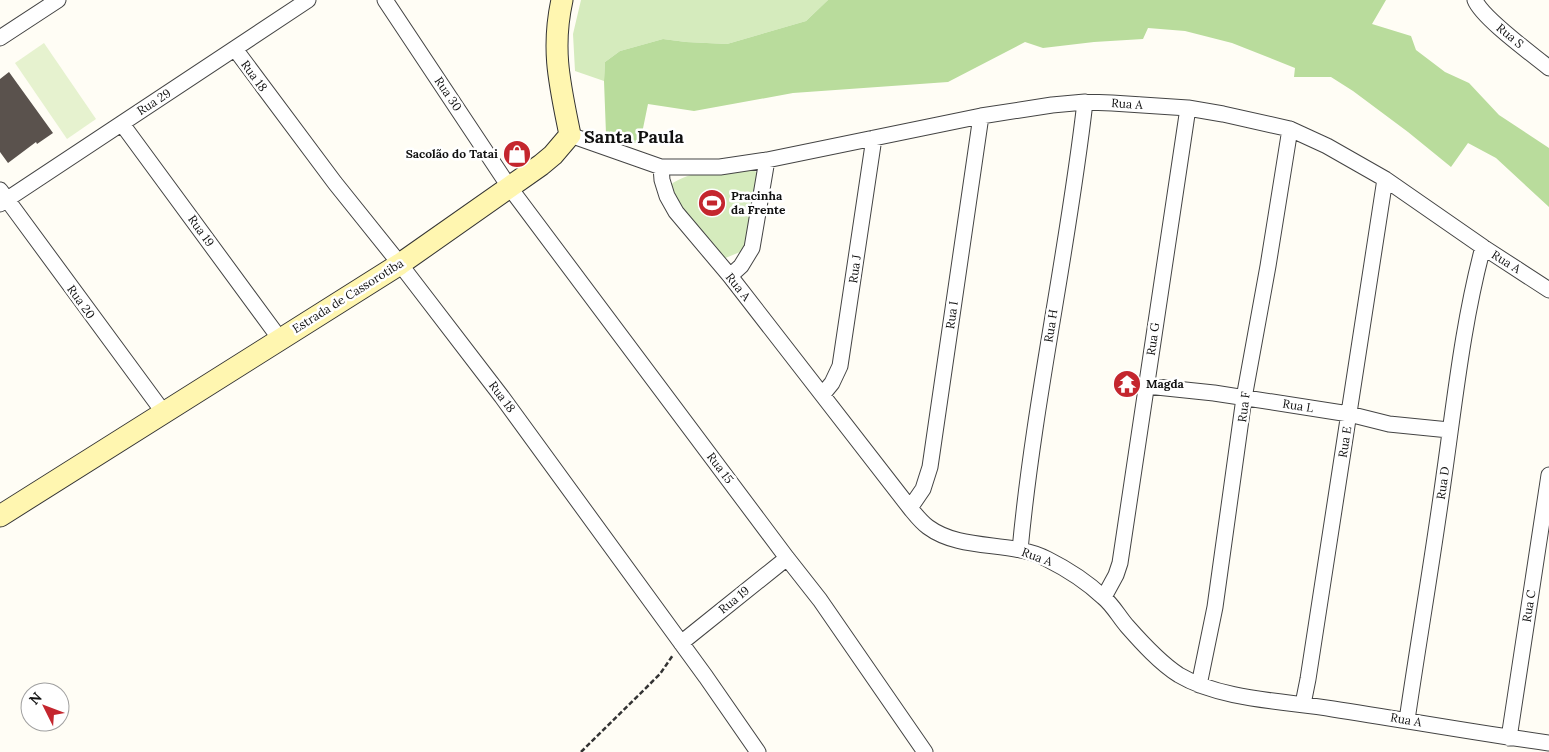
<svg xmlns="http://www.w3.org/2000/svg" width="1549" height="752" font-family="Lora,serif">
  <rect width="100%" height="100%" fill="#fffdf5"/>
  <path fill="#d5ebbd" d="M581 0H828L806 21 727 44 686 42 663 39 620 51 605 62 604 81 575 71 573 34Z
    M742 167 757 172 762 179 745 250 723 259 670 198V185C692 170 717 170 742 167Z"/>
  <path fill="#b9dc9c" d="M828 0H1386L1372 24 1411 36 1416 50 1445 72 1469 83 1499 115 1549 148V207L1496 158 1468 143 1451 167 1408 132 1353 91 1331 77H1294L1295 68 1232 43 1185 31 1148 28 1143 39 1094 42 1043 48 1025 42 948 82 793 93 694 111 648 104 640 143H619L606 134 604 81 605 62 620 51 663 39 686 42 727 44 806 21Z"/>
  <path fill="#e6f2cf" d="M44 43 96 119 67 139 15 63Z"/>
  <path fill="#5a524d" d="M9 72 53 133 37 144 36 142 8 163 0 152V79Z"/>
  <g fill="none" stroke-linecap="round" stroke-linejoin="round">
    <defs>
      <path id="minor" d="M385 0 510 188 787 558 820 600 925 752
        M1475 0C1482 18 1532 54 1549 68
        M0 38 58 0
        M235 49 335 183 400 264 502 397 706 677 758 752
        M122 124 280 339
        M570 135 661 167H720L767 160 981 116 1052 105 1085 102 1112 103 1188 108 1223 114 1290 129 1327 146 1385 179 1483 247 1549 290
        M661 167 662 180 667 196 676 212 730 276 910 508C915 514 921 522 928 527 962 552 1011 540 1047 559 1067 569 1087 582 1103 597 1113 605 1119 617 1127 626 1142 643 1160 663 1179 675 1221 700 1285 701 1333 709 1405 720 1477 733 1549 743
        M0 190 164 413
        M0 204 308 0
        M730 276 741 266 752 248 767 160
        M1147 386 1214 393 1349 414 1389 424 1449 430
        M823 394 832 383 840 366 874 138
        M910 508 923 489 930 467 981 116
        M1020 550C1034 400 1068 252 1085 102
        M1104 597 1116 575 1120 563 1188 108
        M681 643 787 558
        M1199 685 1215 607 1244 398 1268 266 1290 129
        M1303 704 1308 679 1385 179
        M1407 720C1419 638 1433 557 1444 476 1455 399 1463 322 1483 247
        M1509 738 1549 475"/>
      <path id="secondary" d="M0 516 400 264 541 165 553 155 570 135C560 85 551 50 562 0"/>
    </defs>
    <use href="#minor" stroke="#444" stroke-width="17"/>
    <use href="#secondary" stroke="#333" stroke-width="23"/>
    <path stroke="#333" stroke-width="2.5" stroke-dasharray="5 2.5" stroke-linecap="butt" d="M581 752 660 674 673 655"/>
    <use href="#minor" stroke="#fff" stroke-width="15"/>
    <use href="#secondary" stroke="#fff6b0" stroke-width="21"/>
  </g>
  <defs>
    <symbol id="shop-disc" viewBox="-11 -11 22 22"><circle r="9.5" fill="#c4262e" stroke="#fff"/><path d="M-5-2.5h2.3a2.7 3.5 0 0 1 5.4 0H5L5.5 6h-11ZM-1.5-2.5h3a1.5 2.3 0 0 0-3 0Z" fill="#fff"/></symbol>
    <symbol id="stadium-disc" viewBox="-11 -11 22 22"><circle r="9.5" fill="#c4262e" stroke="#fff"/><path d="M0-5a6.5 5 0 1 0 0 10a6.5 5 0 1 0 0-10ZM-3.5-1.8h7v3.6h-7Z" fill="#fff"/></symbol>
    <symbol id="temple-disc" viewBox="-11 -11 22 22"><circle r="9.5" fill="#c4262e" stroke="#fff"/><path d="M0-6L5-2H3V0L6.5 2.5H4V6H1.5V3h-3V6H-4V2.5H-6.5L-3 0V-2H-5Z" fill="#fff"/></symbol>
  </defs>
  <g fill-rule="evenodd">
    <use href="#shop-disc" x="501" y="138" width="32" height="32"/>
    <use href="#stadium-disc" x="696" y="187" width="32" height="32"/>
    <use href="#temple-disc" x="1111" y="368" width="32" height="32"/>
  </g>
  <g text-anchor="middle" stroke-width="5" stroke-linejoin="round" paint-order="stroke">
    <g font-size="12" fill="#111" stroke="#fff">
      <text transform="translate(1510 36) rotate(40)" y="4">Rua S</text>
      <text transform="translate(254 76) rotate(54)" y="4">Rua 18</text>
      <text transform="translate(448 94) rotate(56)" y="4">Rua 30</text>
      <text transform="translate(154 102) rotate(-33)" y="4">Rua 29</text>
      <text transform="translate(1127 104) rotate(4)" y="4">Rua A</text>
      <text transform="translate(201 231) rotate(54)" y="4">Rua 19</text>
      <text transform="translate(1506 262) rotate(32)" y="4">Rua A</text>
      <text transform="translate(855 269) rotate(-82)" y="4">Rua J</text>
      <text transform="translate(738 287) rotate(51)" y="4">Rua A</text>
      <text transform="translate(348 296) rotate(-32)" y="4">Estrada de Cassorotiba</text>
      <text transform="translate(81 302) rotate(54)" y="4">Rua 20</text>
      <text transform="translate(952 315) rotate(-82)" y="4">Rua I</text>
      <text transform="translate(1051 326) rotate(-81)" y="4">Rua H</text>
      <text transform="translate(1153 339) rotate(-82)" y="4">Rua G</text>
      <text transform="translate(502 397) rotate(53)" y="4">Rua 18</text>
      <text transform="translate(1298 406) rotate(9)" y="4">Rua L</text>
      <text transform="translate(1244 407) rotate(-83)" y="4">Rua F</text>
      <text transform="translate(1345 442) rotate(-81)" y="4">Rua E</text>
      <text transform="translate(720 468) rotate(53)" y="4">Rua 15</text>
      <text transform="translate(1443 483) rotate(-82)" y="4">Rua D</text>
      <text transform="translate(1037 557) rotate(20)" y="4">Rua A</text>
      <text transform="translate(734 600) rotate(-39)" y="4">Rua 19</text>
      <text transform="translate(1529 606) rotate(-81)" y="4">Rua C</text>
      <text transform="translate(1406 720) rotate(10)" y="4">Rua A</text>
    </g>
    <g font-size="12" font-weight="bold" fill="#111" stroke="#fff" text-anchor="start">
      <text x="498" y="158" text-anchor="end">Sacolão do Tatai</text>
      <text x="731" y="200">Pracinha<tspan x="731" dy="14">da Frente</tspan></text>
      <text x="1146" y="388">Magda</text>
    </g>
    <g font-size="18" font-weight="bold" fill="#111" stroke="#fff">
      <text x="634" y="143">Santa Paula</text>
    </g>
  </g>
  <g transform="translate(45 707) rotate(312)"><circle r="24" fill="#ffffff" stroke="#a0a0a0"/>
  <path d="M0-4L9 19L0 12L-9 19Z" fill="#c4262e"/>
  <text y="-8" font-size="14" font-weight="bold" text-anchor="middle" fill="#111111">N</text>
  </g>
</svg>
